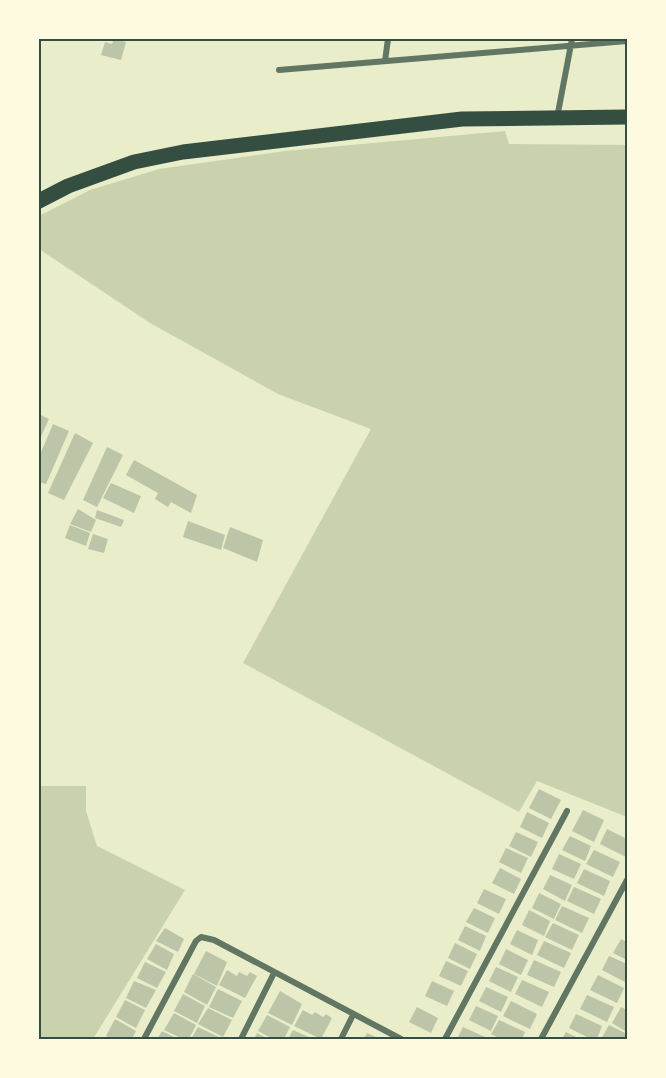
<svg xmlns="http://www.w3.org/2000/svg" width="666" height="1078" font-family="Helvetica,sans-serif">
  <rect width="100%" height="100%" fill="#e9edc9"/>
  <path fill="#cad2ad" d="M505 131 509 144 627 145V817L537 781 519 812 243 663 371 429 278 394 150 323 39 249V216L90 190 159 169 285 151Z
    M39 786H86V811L97 846 185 890 93 1039H39Z"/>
  <path fill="#bcc5a7" d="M114 39 126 42 121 60 101 55 105 42 112 44Z
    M39 414 49 419 39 441Z
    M53 424 69 431 46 484 39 482V457Z
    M75 433 93 443 64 500 48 493Z
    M107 447 123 455 97 507 83 500Z
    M134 460 197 495 191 513 171 502 168 507 155 499 158 493 126 475Z
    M111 483 141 496 134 513 103 498Z
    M78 509 96 520 91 532 70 524Z
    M97 510 124 520 121 527 95 518Z
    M188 521 225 535 221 550 183 537Z
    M70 525 90 533 86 546 65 538Z
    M230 527 263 540 257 562 223 548Z
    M93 534 108 539 104 553 88 549Z
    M539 789 561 800 551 819 529 808Z
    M583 810 604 820 594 842 572 831Z
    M527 812 549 823 542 838 520 827Z
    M607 829 627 839 626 857 600 844Z
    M516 832 538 842 531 857 509 846Z
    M570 836 591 846 585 861 562 850Z
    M506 848 528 858 521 873 499 862Z
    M594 850 620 862 613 877 586 864Z
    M559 854 581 864 574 879 552 869Z
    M500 868 521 879 514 894 492 883Z
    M584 869 610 881 604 896 577 883Z
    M550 875 572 885 565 901 543 889Z
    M574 887 601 899 594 914 567 901Z
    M484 889 506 899 499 914 477 903Z
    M539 893 561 904 554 919 532 908Z
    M562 906 589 918 582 933 555 920Z
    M474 908 495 918 488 933 466 922Z
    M529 910 550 921 544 936 522 925Z
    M553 923 579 935 572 950 545 937Z
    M465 926 486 936 480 951 458 940Z
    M165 928 184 939 178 952 156 941Z
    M517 930 538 940 532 955 510 944Z
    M621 939 627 942V960L613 953Z
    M544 941 571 953 564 968 537 955Z
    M455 943 477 954 470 969 448 958Z
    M156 944 174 954 167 970 147 959Z
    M506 949 528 960 521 975 499 964Z
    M206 951 227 962 217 986 194 974Z
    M609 956 627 964V983L602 970Z
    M534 960 561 972 554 987 527 975Z
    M446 961 468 971 461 986 439 976Z
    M145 962 166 972 157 988 137 978Z
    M496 967 518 977 511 992 489 981Z
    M227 970 237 976 239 972 247 976 250 972 257 976 245 998 219 985Z
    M193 974 216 987 207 1005 184 992Z
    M598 975 624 988 617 1003 590 990Z
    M522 980 549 992 542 1007 515 994Z
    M134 981 156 990 146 1008 126 998Z
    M432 981 454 991 447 1006 425 996Z
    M486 987 508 997 501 1012 479 1001Z
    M218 989 242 1001 233 1018 209 1007Z
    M280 991 302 1004 292 1025 268 1013Z
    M183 994 205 1006 197 1023 174 1011Z
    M587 995 614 1007 607 1022 580 1009Z
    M125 1000 145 1010 136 1028 116 1017Z
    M511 1001 537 1014 530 1029 503 1016Z
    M476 1006 498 1016 491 1031 469 1020Z
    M417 1007 438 1018 431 1033 409 1022Z
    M621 1007 627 1010V1032L612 1023Z
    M208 1008 232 1020 223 1037 198 1024Z
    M303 1010 312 1015 315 1012 323 1017 326 1014 332 1018 321 1039 294 1026Z
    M174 1013 196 1025 189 1039H183L164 1030Z
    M576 1014 602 1026 597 1039H591L569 1028Z
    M267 1015 290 1027 284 1039H273L258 1031Z
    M115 1019 136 1031 132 1039H113L106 1036Z
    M499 1020 525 1032 522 1039H501L491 1034Z
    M609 1025 627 1034V1039H601Z
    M198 1027 223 1039H191Z
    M463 1027 485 1037 484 1039H457Z
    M293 1030 313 1039H288Z
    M162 1031 178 1039H157Z
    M566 1032 580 1039H562Z
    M257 1033 268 1039H254Z
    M367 1033 380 1039H364Z"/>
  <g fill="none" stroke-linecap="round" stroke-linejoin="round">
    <path stroke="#617663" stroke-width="6" d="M385 61 388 39
      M279 70 627 41
      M557 118 572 39
      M144 1039 196 941 201 937 214 940 401 1039
      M241 1039 274 973
      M341 1039 353 1015
      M445 1039 567 811
      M541 1039 627 880"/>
    <path stroke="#344e41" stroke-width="15" d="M39 201 68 186 134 162 183 152 462 119 627 117"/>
  </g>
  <rect width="666" height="1078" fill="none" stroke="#fefae0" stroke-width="81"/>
  <rect x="40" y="40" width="586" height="998" fill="none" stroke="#344e41" stroke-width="2"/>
</svg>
